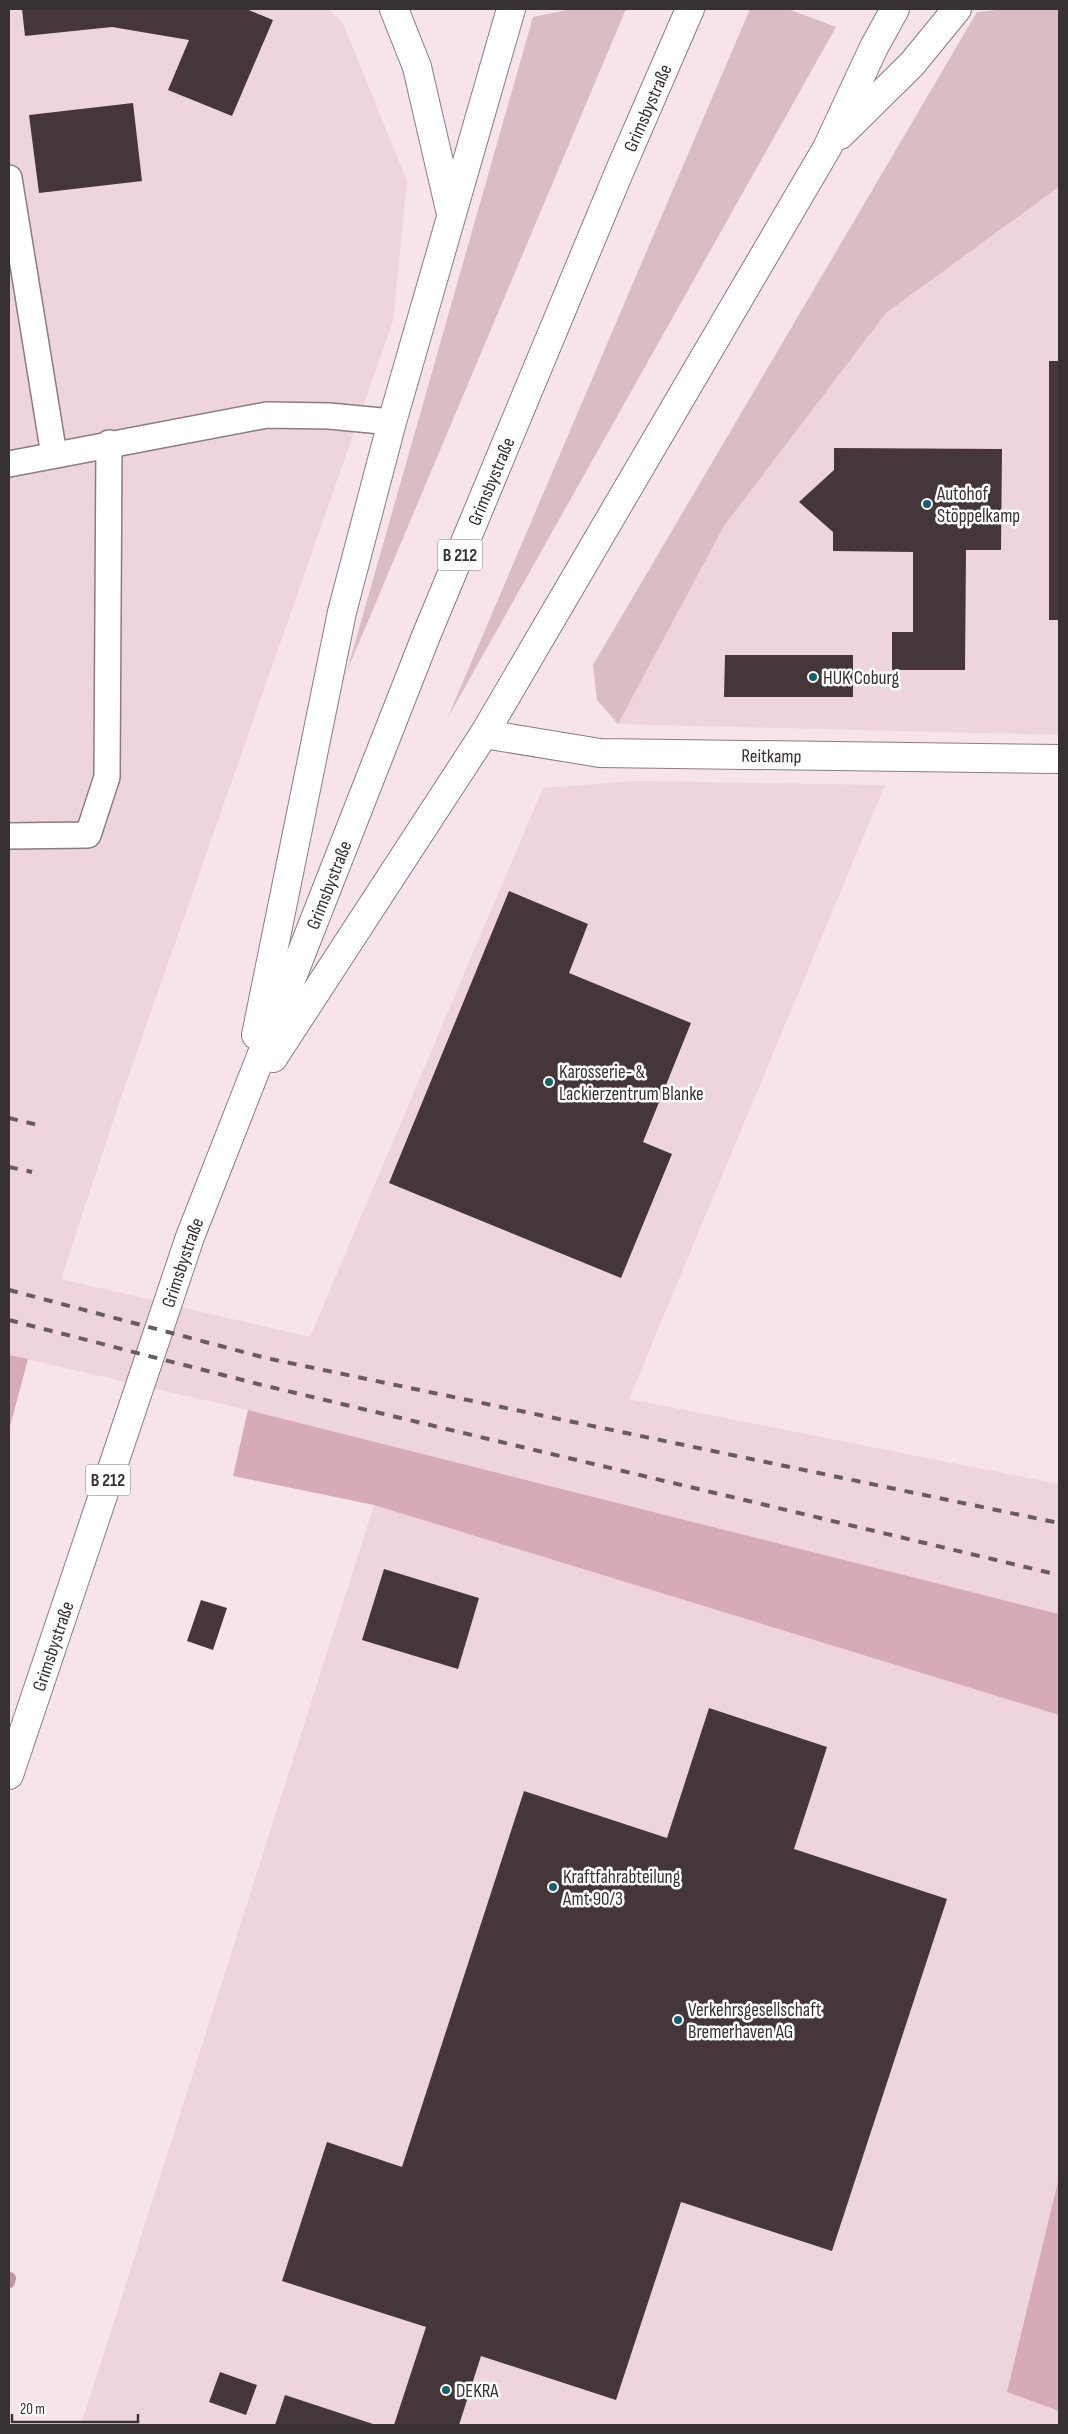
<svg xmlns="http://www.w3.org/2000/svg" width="1068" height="2434" font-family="'Sofia Sans Condensed',sans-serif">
  <rect width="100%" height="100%" fill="#f6e4e8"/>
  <path fill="#eed5db" d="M9 9H328L342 21 407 181 393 321 118 1106 61 1279 310 1337 543 788 632 781 885 785 629 1399 1059 1484V1614L248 1410 9 1355Z
    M1059 187V735L618 724 724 526 886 313Z
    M374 1505 1059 1715V2177L1007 2392 1059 2411V2425H81Z"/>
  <path fill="#d9bdc3" d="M572 9H626L347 671 533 17Z
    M750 9H788L836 27 447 719Z
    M1007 9H1059V187L886 313 724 526 618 724 597 700 593 665 977 12Z"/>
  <path fill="#d7abb6" d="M9 1355 28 1359 9 1430Z
    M248 1410 1059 1614V1715L374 1505 233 1476Z
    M1059 2177V2411L1007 2392Z"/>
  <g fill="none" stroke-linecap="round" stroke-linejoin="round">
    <path stroke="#c0959f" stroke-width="12" d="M9 2282 10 2278"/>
  </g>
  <path fill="#443639" d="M22 9H246L273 20 232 116 168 90 189 40 112 27 25 36Z
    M133 103 142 181 39 193 29 115Z
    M1049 361H1059V620H1049Z
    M834 448 1002 449 1001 550H966L965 670H892V632H913V552L833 551V532L799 502 834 470Z
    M725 655H853V697H724Z
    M509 891 588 924 569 973 691 1023 643 1142 672 1154 621 1278 389 1183Z
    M384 1569 479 1598 458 1669 362 1640Z
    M201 1600 227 1608 213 1650 187 1641Z
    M709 1708 827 1747 794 1849 947 1899 832 2251 681 2202 616 2400 481 2356 459 2425H394L426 2327 282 2281 327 2142 402 2167 524 1791 667 1838Z
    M220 2372 257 2385 246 2415 209 2402Z
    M285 2395 376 2425H275Z"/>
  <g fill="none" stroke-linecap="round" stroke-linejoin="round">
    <defs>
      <path id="lane" d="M9 178 54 455
        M9 464 267 415 329 416 392 422
        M9 836 88 835 107 777 109 443"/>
      <g id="street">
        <path id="s1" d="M484 734 600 753 1059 759"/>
      </g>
      <g id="highway">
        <path d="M394 9 417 67 451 214"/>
        <path d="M840 135 912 64 957 9"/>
        <path d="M256 1035 342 612 392 422 511 9"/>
        <path d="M273 1058 484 734 827 148 874 47 895 9"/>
        <path id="s2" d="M9 1775 190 1237 426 636 620 170 690 9"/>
      </g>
    </defs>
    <use href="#lane" stroke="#8c7c80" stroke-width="28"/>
    <use href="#street" stroke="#8c7c80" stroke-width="30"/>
    <use href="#highway" stroke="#8c7c80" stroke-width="30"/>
    <use href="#lane" stroke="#fff" stroke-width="25"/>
    <use href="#street" stroke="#fff" stroke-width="28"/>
    <use href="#highway" stroke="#fff" stroke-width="28"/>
    <path stroke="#675d5f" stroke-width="4" stroke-dasharray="9 9" stroke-linecap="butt" d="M9 1118 42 1126
      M9 1167 32 1172
      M9 1290 266 1358 1059 1523
      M9 1320 258 1384 1059 1575"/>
  </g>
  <g fill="#15606d" stroke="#fff" stroke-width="2">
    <circle cx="927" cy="504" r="5"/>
    <circle cx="813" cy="677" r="5"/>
    <circle cx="549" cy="1082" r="5"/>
    <circle cx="553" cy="1887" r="5"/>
    <circle cx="678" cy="2020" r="5"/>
    <circle cx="446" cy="2390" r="5"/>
  </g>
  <g text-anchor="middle" stroke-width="5" stroke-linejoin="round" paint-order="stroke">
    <g fill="#fff" stroke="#746f70" stroke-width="1">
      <rect x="437.5" y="539.5" width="45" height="31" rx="4"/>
      <rect x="85.5" y="1464.5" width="45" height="31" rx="4"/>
    </g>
    <g font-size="18" font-weight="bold" fill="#383133">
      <text x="460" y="561">B 212</text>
      <text x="108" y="1486">B 212</text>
    </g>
    <g font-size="19" fill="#383133" stroke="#fff">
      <text dy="7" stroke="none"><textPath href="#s2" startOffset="1786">Grimsbystraße</textPath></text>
      <text dy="7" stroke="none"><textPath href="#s2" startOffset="1381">Grimsbystraße</textPath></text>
      <text dy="7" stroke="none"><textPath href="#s1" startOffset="289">Reitkamp</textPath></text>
      <text dy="7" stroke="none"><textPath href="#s2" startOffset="946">Grimsbystraße</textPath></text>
      <text dy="7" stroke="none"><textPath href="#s2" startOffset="541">Grimsbystraße</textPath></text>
      <text dy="7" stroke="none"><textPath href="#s2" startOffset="136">Grimsbystraße</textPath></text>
    </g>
    <g font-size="19" fill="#383133" stroke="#fff" text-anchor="start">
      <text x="937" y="500">Autohof<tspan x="937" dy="22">Stöppelkamp</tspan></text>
      <text x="823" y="684">HUK Coburg</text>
      <text x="559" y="1078">Karosserie- &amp;<tspan x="559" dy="22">Lackierzentrum Blanke</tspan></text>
      <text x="563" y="1883">Kraftfahrabteilung<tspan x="563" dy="22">Amt 90/3</tspan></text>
      <text x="688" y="2016">Verkehrsgesellschaft<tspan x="688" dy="22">Bremerhaven AG</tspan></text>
      <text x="456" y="2397">DEKRA</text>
    </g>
  </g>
  <rect width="1068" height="2434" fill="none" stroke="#383133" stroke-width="20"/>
  <path d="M12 2414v8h126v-8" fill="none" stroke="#383133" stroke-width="2.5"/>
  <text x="20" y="2414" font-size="15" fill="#383133" stroke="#ffffff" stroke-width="4" paint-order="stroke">20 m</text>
</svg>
